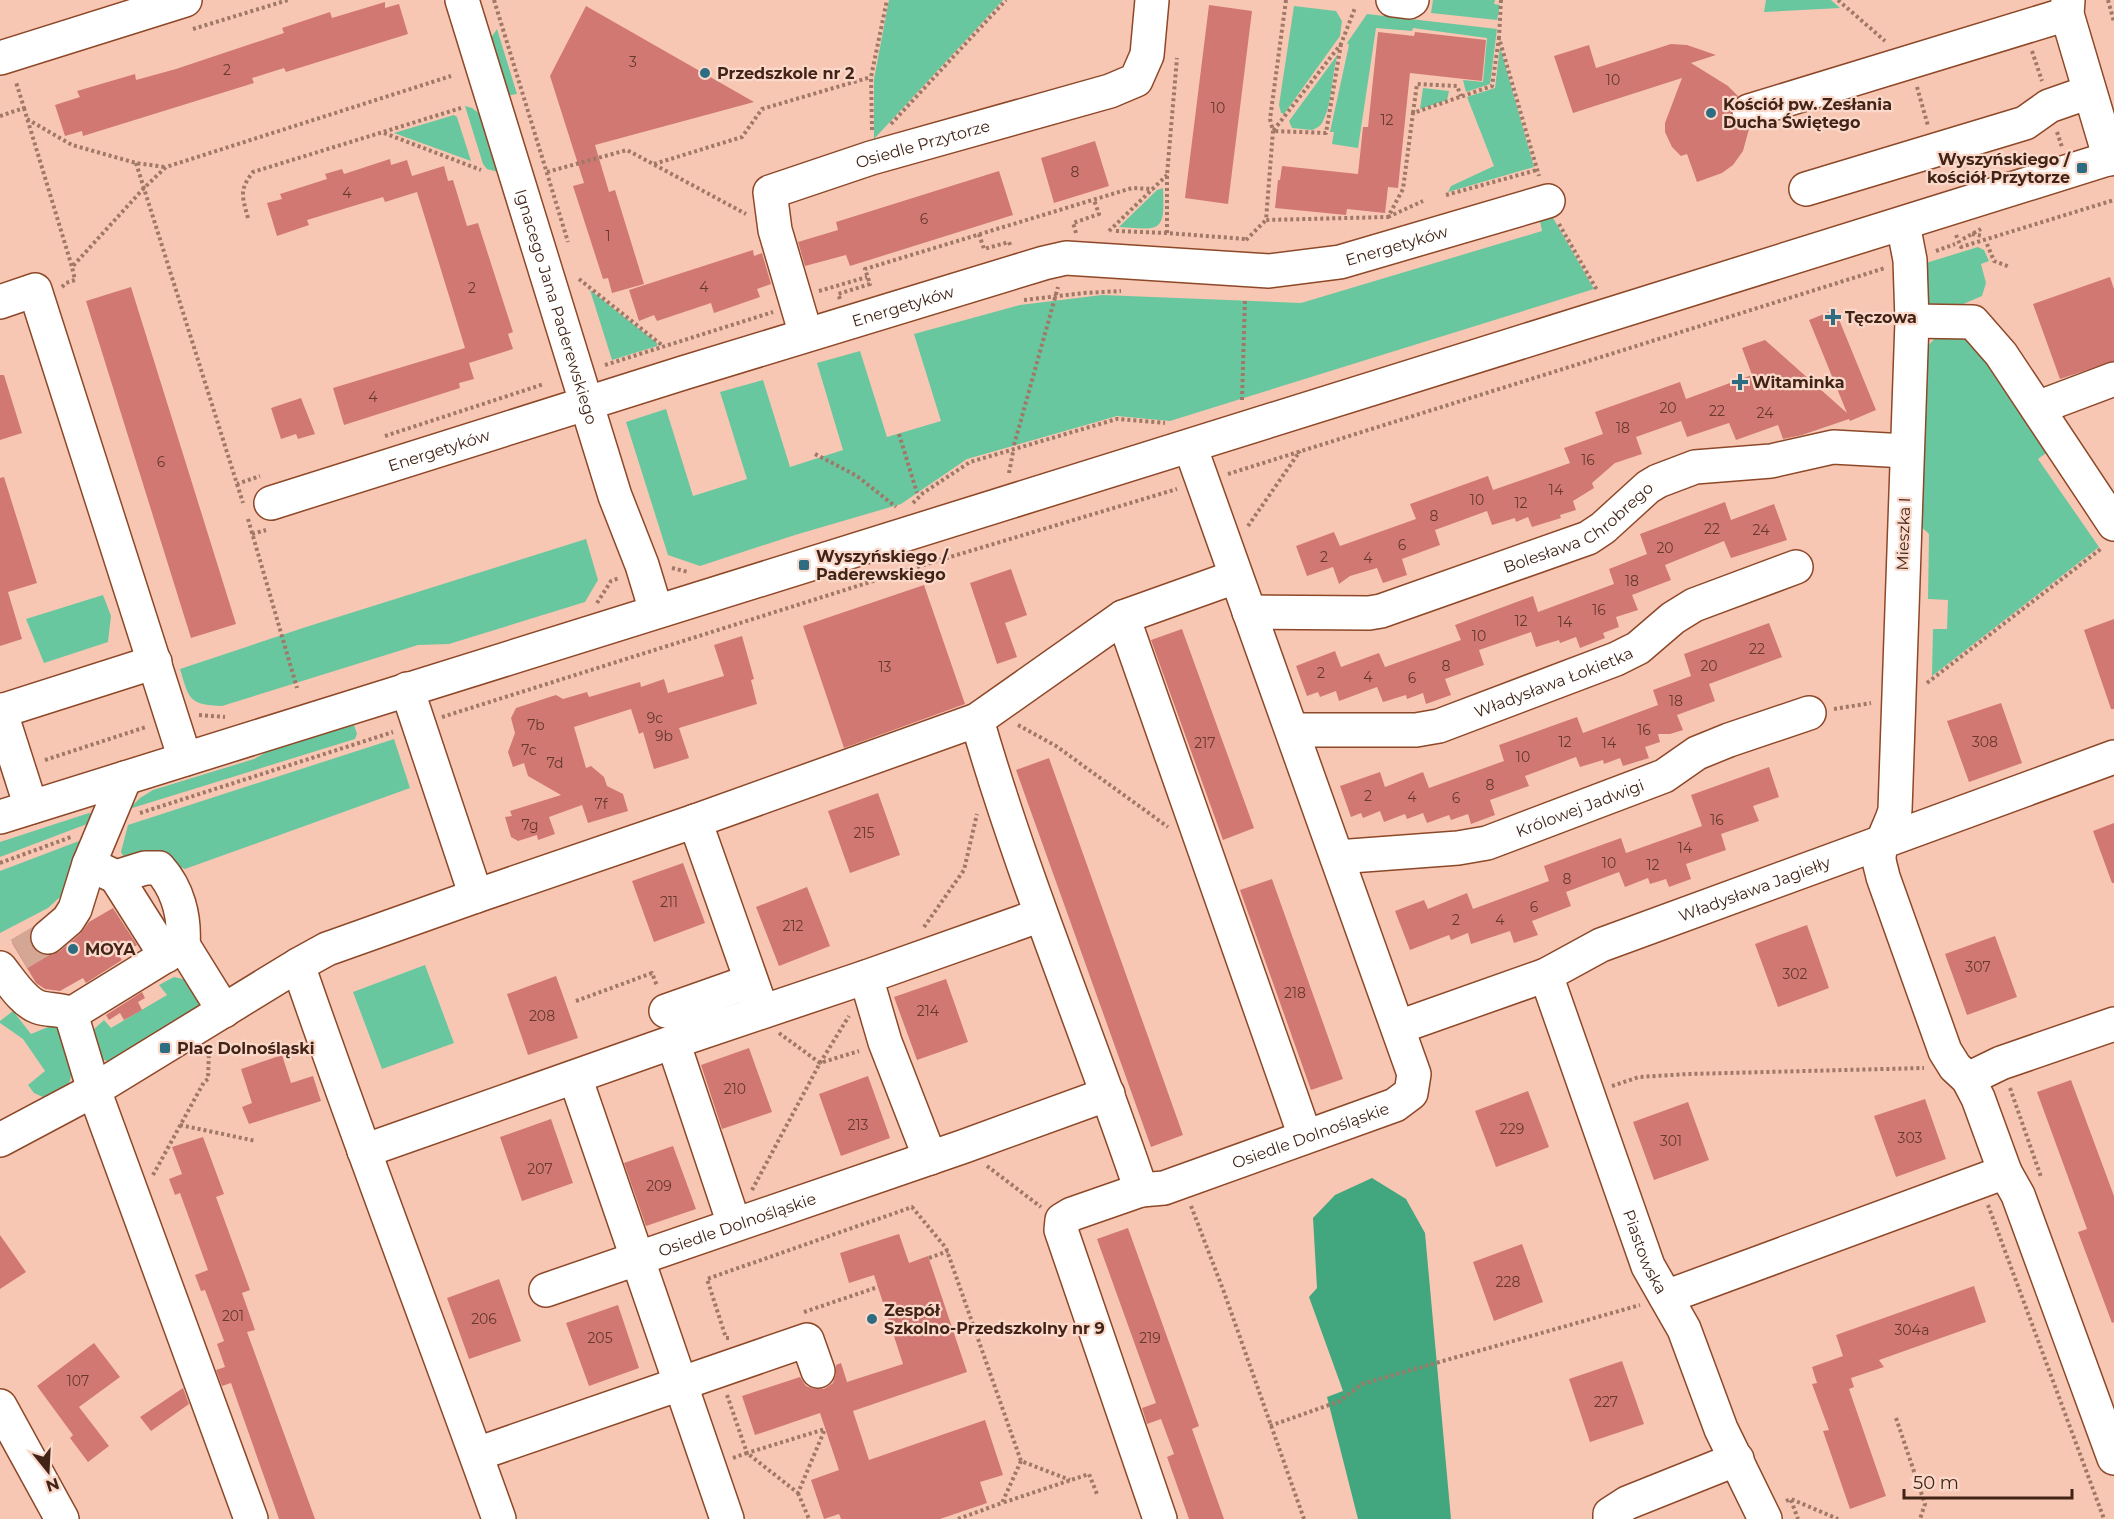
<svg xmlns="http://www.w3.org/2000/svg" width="2114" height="1519" font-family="Montserrat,sans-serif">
  <rect width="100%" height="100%" fill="#f8c7b3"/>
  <path fill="#68c79f" d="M889 0H1003L874 139V79Z
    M1433 0H1495L1494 4 1500 5 1497 20 1431 13Z
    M1766 0H1831L1840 8 1764 12Z
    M1294 6 1336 11 1342 21 1340 36 1284 114 1281 113 1279 105Z
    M1367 14 1497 29 1490 84 1466 92 1463 80 1483 82 1487 38 1413 28 1412 31 1376 28 1358 148 1332 144 1334 132H1330L1349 45 1347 43Z
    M497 29 517 94 505 96 489 41Z
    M1500 47 1534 167 1448 192 1451 186 1494 166 1467 97 1495 88Z
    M1338 54C1331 75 1333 102 1323 121 1321 126 1317 128 1312 130L1292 128 1289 121Z
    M1423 88 1449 91 1447 100 1420 109Z
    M465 106 472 108 484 117 502 173 487 169 483 164Z
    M454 115 457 117 471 161 394 133Z
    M1163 188C1165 233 1161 230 1119 227L1157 190Z
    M1549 211 1594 289 1170 421 1117 416 967 459 901 504 795 535 700 566 668 555 626 422 666 409 693 496 747 479 720 392 763 380 790 467 843 450 817 363 860 351 887 437 941 421 914 334 1020 305 1102 295 1301 303 1542 231 1539 216Z
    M1978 247 1984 250 1989 261 1981 264 1986 283 1982 296 1947 311 1928 304 1923 289 1926 263Z
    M590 290 657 343V346L612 360Z
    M1943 335 1975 339 2053 448 2038 459 2099 547 1932 676 1933 629H1947L1948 600 1928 599 1929 534 1916 522 1922 353 1935 338Z
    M586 539 598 580 585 602 449 644 418 645 222 706C189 705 189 699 180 669L306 627Z
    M103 595 111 616 108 642 44 663 26 619Z
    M352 719 357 734 355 739 129 809 140 798 153 790 254 759 296 736Z
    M394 739 410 788 185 869 167 862 126 861 121 852 128 825Z
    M89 813 95 815V821L0 857V842Z
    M87 838 60 897 48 908 0 933V871Z
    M425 965 454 1043 382 1069 353 992Z
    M174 977 187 980 199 998 198 1014 117 1063C94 1060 96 1052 91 1032L104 1020 111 1028 167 995 159 985Z
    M13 1011 31 1034 53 1025H60C65 1043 81 1076 63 1091 59 1095 50 1097 45 1098L34 1093 28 1085 45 1071 23 1039 0 1023V1021Z"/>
  <path fill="#42a77f" d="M1372 1178 1406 1199 1425 1233 1451 1519H1358L1327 1397 1343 1391 1309 1297 1317 1288 1313 1218 1335 1195Z"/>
  <path fill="#d17873" d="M385 2V8L399 4 408 34 286 72 284 68 252 78 254 83 83 136 82 131 65 136 55 105 80 97 77 91 135 74 136 80 176 69 284 33 282 28 330 12 332 18Z
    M1209 5 1252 11 1228 204 1185 198Z
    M586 6 754 102 595 145 609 192 615 190 644 284 612 293 608 278 603 279 573 186 584 183 550 76Z
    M1378 32 1414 36 1415 32 1486 40 1482 81 1410 73 1398 188 1388 187 1385 213 1347 209 1346 215 1275 208 1278 180H1280L1282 166 1358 174 1363 127H1368Z
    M1671 44 1687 45 1716 55 1691 63 1728 86 1738 96 1731 106V117L1737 125 1749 129 1743 151 1733 165 1722 173 1697 182 1687 154 1681 156 1672 147 1665 132V123L1682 78 1573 113 1554 56 1589 45 1596 68Z
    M1095 141 1109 186 1054 203 1041 158Z
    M390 159 391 165 407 160 412 176 444 166 448 181 453 180 467 226 478 223 513 332 508 334 513 349 469 363 474 379 459 383 460 388 344 425 333 388 465 348 422 208 417 192 385 202 383 197 307 220 309 225 277 236 267 203 282 199 280 194 327 179 325 174 342 169 344 174Z
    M999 171 1013 215 850 266 846 255 805 266 798 242 838 230 836 222Z
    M753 250 754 256 762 253 771 284 757 289 760 297 714 313 711 303 657 321 654 315 639 321 629 290Z
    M2110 277 2114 289V361L2060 379 2033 304Z
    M131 287 236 624 191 638 86 301Z
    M1829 312 1838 317 1876 410 1850 421 1849 419 1802 435 1783 439 1778 425 1736 440 1729 423 1687 437 1681 421 1636 437 1642 454 1615 463 1592 483 1594 488 1573 501 1576 510 1560 515 1561 518 1532 527 1528 517 1516 522 1515 518 1492 525 1487 511 1435 530 1440 545 1402 559 1407 575 1383 583 1377 568 1350 576 1339 584 1333 567 1307 576 1296 546 1334 532 1340 546 1416 519 1410 504 1488 476 1493 490 1570 463 1564 448 1603 434 1595 412 1680 382 1686 399 1752 375 1742 348 1765 340 1847 413 1809 320Z
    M0 375H4L22 433 0 440Z
    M301 398 315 434 298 439 296 434 281 439 271 408Z
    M4 477 37 583 8 592 22 639 0 646V478Z
    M1725 502 1731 520 1774 504 1787 540 1731 558 1724 541 1665 565 1671 580 1632 595 1638 610 1616 617 1619 627 1603 633 1605 638 1580 648 1576 637 1560 643 1559 640 1536 647 1531 632 1479 650 1484 665 1445 679 1451 695 1426 704 1423 693 1407 699 1406 695 1383 702 1377 687 1339 701 1336 691 1320 697 1318 692 1307 696 1296 666 1335 651 1341 667 1379 653 1385 667 1461 640 1455 625 1533 596 1538 612 1614 584 1609 569 1647 554 1640 534Z
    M1011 569 1027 615 1005 623 1017 657 997 664 970 583Z
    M924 585 965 704 844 748 803 626Z
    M2114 619V709H2111L2084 630Z
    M1769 623 1782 657 1709 684 1715 701 1677 715 1683 730 1670 734H1658L1660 742 1645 747 1649 758 1623 766 1620 758 1604 764 1603 760 1580 767 1576 757 1525 776 1529 786 1490 800 1495 815 1471 824 1468 814 1451 820 1449 815 1427 823 1423 813 1407 819 1405 814 1384 822 1380 811 1363 818 1361 813 1351 817 1340 786 1380 772 1385 787 1423 772 1429 788 1504 761 1499 745 1577 717 1583 733 1658 705 1653 690 1691 676 1684 654Z
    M1182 629 1254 828 1223 840 1151 640Z
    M742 636 754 679 751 680 757 704 679 728 689 758 654 769 643 732 639 734 631 709 574 727 586 768 591 766 604 777 607 786 623 794 628 811 588 823 582 805 549 817 555 834 538 840 537 835 518 841 511 837 505 817 512 816 510 811 561 795 528 776 524 763 513 767 508 752 515 733 511 718 516 708 556 695 563 699 587 692 589 697 640 682 641 687 664 679 668 693 724 676 714 645Z
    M2001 703 2022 763 1969 782 1947 721Z
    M1049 758 1183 1135 1151 1147 1016 770Z
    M1769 767 1779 797 1753 806 1759 821 1721 834 1726 850 1686 864 1691 879 1669 887 1666 879 1650 884 1648 878 1625 887 1619 872 1566 892 1571 906 1532 921 1538 935 1514 943 1510 931 1471 944 1468 933 1451 940 1449 935 1410 950 1395 911 1424 900 1428 909 1467 893 1473 909 1549 881 1544 866 1582 852 1621 838 1626 853 1702 826 1691 795Z
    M878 793 900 855 850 873 828 811Z
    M2114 823V883H2112L2093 831Z
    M683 863 705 923 654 942 632 881Z
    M1272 879 1343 1079 1311 1090 1240 890Z
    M807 887 830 946 779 966 756 907Z
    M113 908 137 945 119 956 122 960 86 983 83 978 60 991 45 989 36 983 12 943 30 932V941L34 950 42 955H52L60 951 80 934 89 922Z
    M1807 925 1829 988 1778 1007 1755 944Z
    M1995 936 2017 997 1967 1015 1945 954Z
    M556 976 578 1038 528 1055 507 994Z
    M946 979 968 1042 917 1060 894 997Z
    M142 992 145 998 138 1002 142 1010 124 1020 120 1013 109 1020 106 1015Z
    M749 1048 772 1112 722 1129 701 1065Z
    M282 1055 291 1083 313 1076 321 1101 249 1124 242 1107 252 1103 241 1069Z
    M868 1076 890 1138 841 1156 819 1094Z
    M2071 1080 2114 1196V1322L2112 1323 2078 1232 2087 1229 2037 1092Z
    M1528 1091 1549 1147 1496 1167 1475 1111Z
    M1925 1099 1946 1159 1896 1177 1874 1116Z
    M1688 1102 1709 1160 1654 1180 1633 1122Z
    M551 1119 573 1183 522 1201 500 1137Z
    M203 1137 224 1194 216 1197 250 1290 242 1293 255 1330 247 1332 315 1519H279L231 1383 222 1386 216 1370 225 1367 217 1344 224 1341 205 1290 201 1291 195 1275 208 1270 180 1193 175 1195 169 1179 182 1174 172 1147Z
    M673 1146 696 1209 646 1226 624 1163Z
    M1128 1228 1199 1426 1192 1429 1224 1519H1189L1167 1457 1174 1454 1161 1419 1147 1424 1142 1408 1156 1403 1097 1239Z
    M899 1234 909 1263 928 1256 967 1372 853 1411 869 1460 985 1420 1003 1475 980 1482 987 1503 940 1519H841L839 1514 824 1519 811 1480 839 1470 820 1413 755 1435 742 1396 800 1377 806 1386 814 1389H824L833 1383 836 1374V1365L841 1363 847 1382 903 1364 874 1275 849 1283 840 1253Z
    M0 1235 26 1272 0 1289Z
    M1522 1244 1543 1302 1494 1321 1473 1262Z
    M499 1279 521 1341 469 1359 447 1298Z
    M1974 1286 1986 1322 1879 1360 1884 1367 1851 1378 1854 1387 1849 1389 1886 1496 1850 1509 1823 1431 1829 1430 1812 1384 1817 1383 1812 1367 1843 1356 1836 1335Z
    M618 1305 639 1368 589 1386 566 1323Z
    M94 1343 120 1377 79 1407 109 1446 88 1462 70 1438 73 1435 37 1386Z
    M1622 1361 1644 1424 1590 1442 1569 1379Z
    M183 1388 189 1404 151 1431 140 1417Z"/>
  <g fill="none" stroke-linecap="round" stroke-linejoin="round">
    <path stroke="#d4a694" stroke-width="33" stroke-dasharray="33 16" stroke-linecap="butt" d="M19 954 48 937"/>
    <defs>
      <g id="minor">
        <path id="s1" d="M462 0 615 496 642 565 656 611"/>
        <path d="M1393 0 1409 2 1412 0"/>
        <path d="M2068 0 2067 14 2110 159"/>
        <path d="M0 58 185 0"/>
        <path d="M1749 111 2067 14"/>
        <path d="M1806 189 2025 123 2049 106 2089 92"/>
        <path d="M1903 224 1910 260 1912 321 1895 810C1891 826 1880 841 1879 857 1879 864 1882 871 1883 877L1945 1051 1955 1067 1968 1079 1978 1098 2005 1172 2018 1195 2114 1458"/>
        <path d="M0 302 35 290 185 759"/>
        <path d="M1912 321 1973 322 2001 354 2114 524"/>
        <path id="s2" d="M806 335 775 230 770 192 871 158 1110 91 1136 80 1147 55 1152 0"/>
        <path d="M2037 408 2114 379"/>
        <path id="s3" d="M271 503 683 373 1044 263 1066 258 1269 271 1340 262 1548 201"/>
        <path id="s4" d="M1249 612 1369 613 1381 611 1588 538 1603 528 1648 487 1658 481 1695 467 1771 461 1833 447 1906 451"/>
        <path d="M1123 617 1305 1136"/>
        <path d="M407 689 476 896"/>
        <path d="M0 710 31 807"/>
        <path d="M1 711 155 662"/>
        <path d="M977 720C1023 879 1088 1033 1141 1190"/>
        <path id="s5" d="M1292 730H1416L1439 726 1616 659 1638 648 1673 618 1694 605 1796 567"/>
        <path d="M0 817 2114 157"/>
        <path d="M695 821 762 1011"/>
        <path id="s6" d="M1337 857 1458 848 1487 843 1664 776 1697 753 1729 740 1809 713"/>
        <path d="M116 877 166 956"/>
        <path d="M48 937 68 920 75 909 89 864 125 778"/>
        <path d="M183 945 224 1011"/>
        <path d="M298 965C362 1151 433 1334 499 1519"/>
        <path d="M0 968C10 980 22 1001 38 1007 49 1011 60 1008 71 1014L94 1090 251 1519"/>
        <path id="s7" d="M1546 975 1648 1266 1684 1329 1721 1429 1765 1519"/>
        <path d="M866 977 885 1042 930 1158"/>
        <path d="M666 1011 751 981"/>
        <path d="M71 1014 183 945C185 917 178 889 159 868H145L116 877 89 864"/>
        <path id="s8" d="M1399 1027 1546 975 1601 945 2114 757"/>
        <path d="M673 1042 734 1224"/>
        <path d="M575 1077 727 1519"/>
        <path d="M1968 1079 2001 1063 2114 1024"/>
        <path d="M0 1140 94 1090 298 965 327 949 476 896 695 821 977 720 1123 617 1235 577"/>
        <path d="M364 1151 673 1042 866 977 1041 915"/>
        <path id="s9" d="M546 1290 962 1147 1108 1094"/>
        <path d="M1666 1297 2005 1172"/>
        <path d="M0 1406 62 1519"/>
        <path d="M477 1454 807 1340 818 1371"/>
        <path id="s10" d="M1160 1519 1061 1230 1062 1220 1072 1214 1141 1190 1164 1188 1395 1105 1411 1093 1414 1074 1190 446"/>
        <path d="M1610 1519V1514L1627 1503 1737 1459"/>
      </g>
    </defs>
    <use href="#minor" stroke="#8d4828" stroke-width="36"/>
    <path stroke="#a07867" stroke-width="4" stroke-dasharray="3 3" stroke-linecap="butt" d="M494 0 568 242
      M1286 0 1270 119 1273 131 1266 220 1388 217 1403 189 1413 113 1492 86 1499 38
      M1501 0 1499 38 1539 176
      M1838 0 1885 41
      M2108 0 2114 22
      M193 29 288 0
      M1341 44 1326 133 1273 131 1341 44 1355 8
      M2032 51 2042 81
      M1917 87 1928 126
      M24 108 72 267 144 188 166 167 451 76
      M1413 113 1417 84 1457 86 1461 96
      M0 116 24 108 16 82
      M27 119 72 145 136 163 165 167
      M891 124 1006 0
      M872 130 871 77 887 0
      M2057 132 2062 147
      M384 133 481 170
      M136 163 237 484 260 476
      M654 164 742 137 762 109 871 77
      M547 172 627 150 746 214
      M1446 195 1537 170
      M1388 217 1423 201
      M248 218C242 196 239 190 253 172L461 108
      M1559 224 1597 290
      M1109 231 1167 175
      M1116 231 1167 233 1246 239
      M1076 233 1073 223 1099 214 1094 200
      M1167 233V175L1177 58
      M979 234 984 249 1009 242 1011 247
      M1972 234 1983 236
      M1956 235 1961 247 2114 200
      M1963 239 1981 229
      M1246 240 1266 220
      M1987 244 1994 261 2010 267
      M1936 251 1955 244
      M579 279 663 346
      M62 287 66 283 75 280 72 267
      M819 291 867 277
      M840 299 838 294 870 284 865 269 1132 188 1153 189
      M1024 300 1084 293 1121 291
      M605 365 773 312
      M1242 400 1245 298
      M899 434 917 493
      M385 436 544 384
      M1014 445 1058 287
      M815 454 857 476 896 507
      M1009 473 1013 452
      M1228 474 1885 268
      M237 484 243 503
      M913 503 923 493 970 462 1117 419 1165 423
      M248 519 297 688
      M1248 526 1300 451
      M252 534 266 530
      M672 568 688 572
      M597 603 611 581 619 578
      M1927 683 2102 548
      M1834 709 1871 703
      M199 715 225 717
      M442 717 940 560 1177 489
      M1018 725 1056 746 1168 827
      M45 760 146 727
      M140 813 393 732
      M0 863 71 837
      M924 927 964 870 977 814
      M576 1001 652 973 657 986
      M779 1033 820 1063 859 1051
      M1612 1086 1639 1077 1688 1074 1924 1068
      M2010 1088 2041 1177
      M180 1125 256 1141
      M987 1166 1041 1207
      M153 1175 204 1082 208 1079 209 1051
      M752 1190 820 1063 849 1016
      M1988 1205 2104 1519
      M1191 1206 1224 1292 1304 1519
      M929 1258 948 1251
      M804 1312 878 1287
      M729 1338H726L707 1279 912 1207 946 1248 1021 1461 1070 1480
      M727 1395 747 1453 825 1429
      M1896 1418 1925 1504 1920 1519
      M1270 1426 1340 1401 1362 1384 1640 1305
      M733 1458 747 1453 798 1493 825 1429
      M1021 1461 1002 1503 1089 1474 1097 1494
      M798 1493 809 1519
      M1791 1500 1798 1519
      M1786 1501 1791 1499 1838 1519
      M958 1519 1002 1503"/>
    <use href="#minor" stroke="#fff" stroke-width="33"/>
  </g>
  <g fill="#2e6c82" stroke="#fad9cb" stroke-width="2">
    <circle cx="705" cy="73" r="6"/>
    <circle cx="1711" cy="113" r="6"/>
    <rect x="2076" y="162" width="12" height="12" rx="3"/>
    <path d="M1830 308h6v6h6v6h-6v6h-6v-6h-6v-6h6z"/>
    <path d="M1737 373h6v6h6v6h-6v6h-6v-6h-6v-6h6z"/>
    <rect x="798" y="559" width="12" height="12" rx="3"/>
    <circle cx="73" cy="949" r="6"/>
    <rect x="159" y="1042" width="12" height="12" rx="3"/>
    <circle cx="872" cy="1319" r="6"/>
  </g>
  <g text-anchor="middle" stroke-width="4.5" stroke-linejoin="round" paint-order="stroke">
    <g font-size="14" fill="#66392d">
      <text x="633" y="67">3</text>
      <text x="227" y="75">2</text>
      <text x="1613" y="85">10</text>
      <text x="1218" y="113">10</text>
      <text x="1387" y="125">12</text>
      <text x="1075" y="177">8</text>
      <text x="347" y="198">4</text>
      <text x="924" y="224">6</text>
      <text x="608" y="241">1</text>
      <text x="704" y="292">4</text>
      <text x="472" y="293">2</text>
      <text x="373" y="402">4</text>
      <text x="1668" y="413">20</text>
      <text x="1717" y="416">22</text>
      <text x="1765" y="418">24</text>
      <text x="1623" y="433">18</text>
      <text x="1588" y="465">16</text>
      <text x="161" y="467">6</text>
      <text x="1556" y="495">14</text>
      <text x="1477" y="505">10</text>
      <text x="1521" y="508">12</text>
      <text x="1434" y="521">8</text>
      <text x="1712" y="534">22</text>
      <text x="1761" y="535">24</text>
      <text x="1402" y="550">6</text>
      <text x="1665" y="553">20</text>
      <text x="1324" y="562">2</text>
      <text x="1368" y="563">4</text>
      <text x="1632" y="586">18</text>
      <text x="1599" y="615">16</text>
      <text x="1521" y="626">12</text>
      <text x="1565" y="627">14</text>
      <text x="1479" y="641">10</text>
      <text x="1757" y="654">22</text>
      <text x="1446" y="671">8</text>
      <text x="1709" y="671">20</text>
      <text x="885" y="672">13</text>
      <text x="1321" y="678">2</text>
      <text x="1368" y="682">4</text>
      <text x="1412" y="683">6</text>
      <text x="1676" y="706">18</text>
      <text x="655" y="723">9c</text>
      <text x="536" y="730">7b</text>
      <text x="1644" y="735">16</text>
      <text x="664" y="741">9b</text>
      <text x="1565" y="747">12</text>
      <text x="1985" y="747">308</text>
      <text x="1205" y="748">217</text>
      <text x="1609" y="748">14</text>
      <text x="529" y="755">7c</text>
      <text x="1523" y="762">10</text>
      <text x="555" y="768">7d</text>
      <text x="1490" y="790">8</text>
      <text x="1368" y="801">2</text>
      <text x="1412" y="802">4</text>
      <text x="1456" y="803">6</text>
      <text x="601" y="809">7f</text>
      <text x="1717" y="825">16</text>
      <text x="530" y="830">7g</text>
      <text x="864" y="838">215</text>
      <text x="1685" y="853">14</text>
      <text x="1609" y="868">10</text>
      <text x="1653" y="870">12</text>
      <text x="1567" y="884">8</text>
      <text x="669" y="907">211</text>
      <text x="1534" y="912">6</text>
      <text x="1456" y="925">2</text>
      <text x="1500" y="925">4</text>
      <text x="793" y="931">212</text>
      <text x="1978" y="972">307</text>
      <text x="1795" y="979">302</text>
      <text x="1295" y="998">218</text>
      <text x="928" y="1016">214</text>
      <text x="542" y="1021">208</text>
      <text x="735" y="1094">210</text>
      <text x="858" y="1130">213</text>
      <text x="1512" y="1134">229</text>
      <text x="1910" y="1143">303</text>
      <text x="1671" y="1146">301</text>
      <text x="540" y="1174">207</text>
      <text x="659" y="1191">209</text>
      <text x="1508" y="1287">228</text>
      <text x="233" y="1321">201</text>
      <text x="484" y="1324">206</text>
      <text x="1912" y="1335">304a</text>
      <text x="600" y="1343">205</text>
      <text x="1150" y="1343">219</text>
      <text x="78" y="1386">107</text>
      <text x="1606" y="1407">227</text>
    </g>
    <g font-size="16" font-weight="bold" fill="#422416" stroke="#fad9cb" text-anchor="start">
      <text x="717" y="79">Przedszkole nr 2</text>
      <text x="1723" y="110">Kościół pw. Zesłania<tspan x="1723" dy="18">Ducha Świętego</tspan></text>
      <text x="2070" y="165" text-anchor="end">Wyszyńskiego /<tspan x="2070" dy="18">kościół Przytorze</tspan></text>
      <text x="1845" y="323">Tęczowa</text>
      <text x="1752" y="388">Witaminka</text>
      <text x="816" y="562">Wyszyńskiego /<tspan x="816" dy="18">Paderewskiego</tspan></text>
      <text x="85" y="955">MOYA</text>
      <text x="177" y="1054">Plac Dolnośląski</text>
      <text x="884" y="1316">Zespół<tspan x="884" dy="18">Szkolno-Przedszkolny nr 9</tspan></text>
    </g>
    <g font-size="16" fill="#422416" stroke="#fad9cb">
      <text dy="6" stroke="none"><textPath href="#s2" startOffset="308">Osiedle Przytorze</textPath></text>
      <text dy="6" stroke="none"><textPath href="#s3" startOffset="1166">Energetyków</textPath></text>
      <text dy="6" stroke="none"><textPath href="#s3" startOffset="662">Energetyków</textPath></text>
      <text dy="6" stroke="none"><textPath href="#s1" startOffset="321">Ignacego Jana Paderewskiego</textPath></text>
      <text dy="6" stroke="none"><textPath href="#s3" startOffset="176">Energetyków</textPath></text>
      <text dy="6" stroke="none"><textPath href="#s4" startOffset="348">Bolesława Chrobrego</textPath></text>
      <text transform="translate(1903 534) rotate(-88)" y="6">Mieszka I</text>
      <text dy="6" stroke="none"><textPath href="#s5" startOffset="270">Władysława Łokietka</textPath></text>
      <text dy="6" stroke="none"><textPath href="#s6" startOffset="250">Królowej Jadwigi</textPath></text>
      <text dy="6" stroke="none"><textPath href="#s8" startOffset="382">Władysława Jagiełły</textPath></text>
      <text dy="6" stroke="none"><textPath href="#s10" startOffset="579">Osiedle Dolnośląskie</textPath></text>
      <text dy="6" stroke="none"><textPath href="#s9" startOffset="202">Osiedle Dolnośląskie</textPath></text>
      <text dy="6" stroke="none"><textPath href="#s7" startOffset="294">Piastowska</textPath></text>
    </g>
  </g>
  <g transform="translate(48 1471) rotate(162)" stroke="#fad9cb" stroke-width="4.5" paint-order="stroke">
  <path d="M0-4.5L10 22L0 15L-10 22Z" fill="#422416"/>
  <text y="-9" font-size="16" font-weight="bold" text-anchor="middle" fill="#422416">N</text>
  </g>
  <path d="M1904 1489v9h168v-9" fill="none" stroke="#422416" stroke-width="3"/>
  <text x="1913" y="1489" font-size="18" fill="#422416" stroke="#fad9cb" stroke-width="4.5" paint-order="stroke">50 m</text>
</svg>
